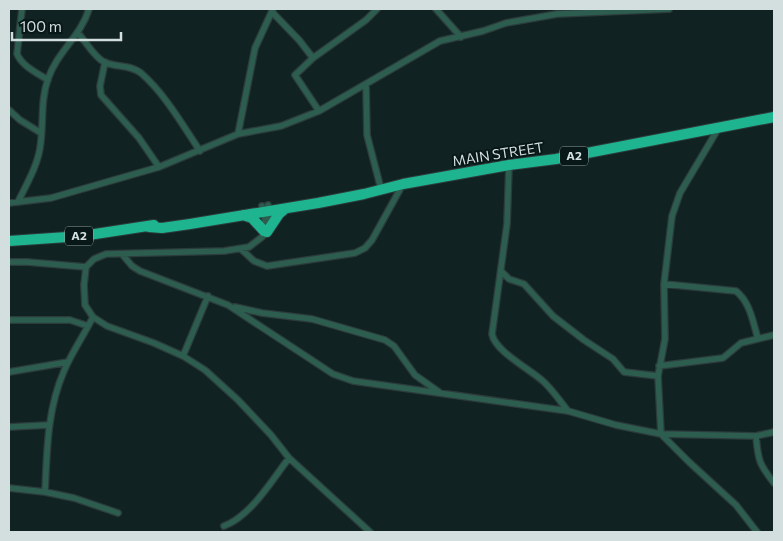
<svg xmlns="http://www.w3.org/2000/svg" width="783" height="541" font-family="Commissioner,sans-serif">
  <rect width="100%" height="100%" fill="#122"/>
  <g fill="none" stroke-linecap="round" stroke-linejoin="round">
    <defs>
      <path id="street" d="M22 9 17 54C22 66 37 73 48 80
        M436 9 461 37
        M273 13 299 40 313 58
        M78 33C86 42 94 57 104 62 117 68 129 64 141 73 165 94 182 124 200 151
        M105 62 100 86 101 95 139 138 159 167
        M366 84 367 135 381 189
        M9 110 20 120 41 133
        M319 111 295 75 313 58 366 20 377 9
        M718 129 680 193 672 216 664 284 665 339 658 376 661 434 689 462 736 505 757 532
        M238 134 281 126 319 111 440 41 483 31 506 23 557 14 669 9
        M509 165 507 224 492 334C495 352 532 370 545 383 554 392 560 401 568 411
        M18 202C26 185 37 167 40 148 44 125 40 101 48 79 57 52 81 36 89 9
        M9 203 51 198 159 167 238 134 255 48 273 9
        M268 205 270 218 267 232 262 237 249 247 224 251 106 254 94 259 86 267 84 285 85 305 93 317 107 326 154 343 183 356 205 370 238 400 271 435 289 458 370 532
        M262 206 265 218 264 231
        M241 249 254 261 267 266 355 253 365 248 372 240 403 184
        M122 254 132 266 140 271 228 305 333 374 353 381 568 411 616 425 661 434 756 436 774 432
        M9 262H27L86 267
        M502 272 509 279 524 284 553 316 584 340 613 359 624 372 658 376
        M664 284 736 291C750 302 753 322 758 339
        M235 307 262 313 312 319 385 340 394 346 415 375 439 392
        M9 320H70L88 326
        M183 356 208 296
        M659 366 723 358 741 343 774 335
        M9 372 68 362
        M9 427 48 425
        M756 436C758 460 759 464 774 483
        M9 488 45 492 74 498 118 513
        M45 492C47 451 47 410 64 371 72 352 84 335 93 317
        M224 526C251 516 272 480 289 458"/>
      <path id="highway" d="M243 215 252 218 264 231
        M149 227 162 228 190 224 318 203 364 194 403 184 509 165 556 159 774 117
        M267 232 279 214 285 209
        M9 241 82 236 154 225"/>
    </defs>
    <use href="#street" stroke="#2c3c3c" stroke-width="8"/>
    <use href="#highway" stroke="#2c3c3c" stroke-width="12"/>
    <use href="#street" stroke="#2d5d4e" stroke-width="5.5"/>
    <use href="#highway" stroke="#1fb490" stroke-width="10"/>
  </g>
  <g text-anchor="middle" stroke-width="4" stroke-linejoin="round" paint-order="stroke">
    <g fill="#081818" stroke="#96a3a3" stroke-width="1">
      <rect x="560" y="146.5" width="28" height="19" rx="4"/>
      <rect x="65" y="226.5" width="28" height="19" rx="4"/>
    </g>
    <g font-size="12" font-weight="bold" fill="#d3dede">
      <text x="574" y="160">A2</text>
      <text x="79" y="240">A2</text>
    </g>
    <g font-size="14" fill="#d3dede" stroke="#081818">
      <text transform="translate(498 154) rotate(-9)" y="5">MAIN STREET</text>
    </g>
  </g>
  <rect width="783" height="541" fill="none" stroke="#d3dede" stroke-width="20"/>
  <path d="M12 32v8h109v-8" fill="none" stroke="#d3dede" stroke-width="2.5"/>
  <text x="20" y="32" font-size="15" fill="#d3dede" stroke="#081818" stroke-width="4" paint-order="stroke">100 m</text>
</svg>
